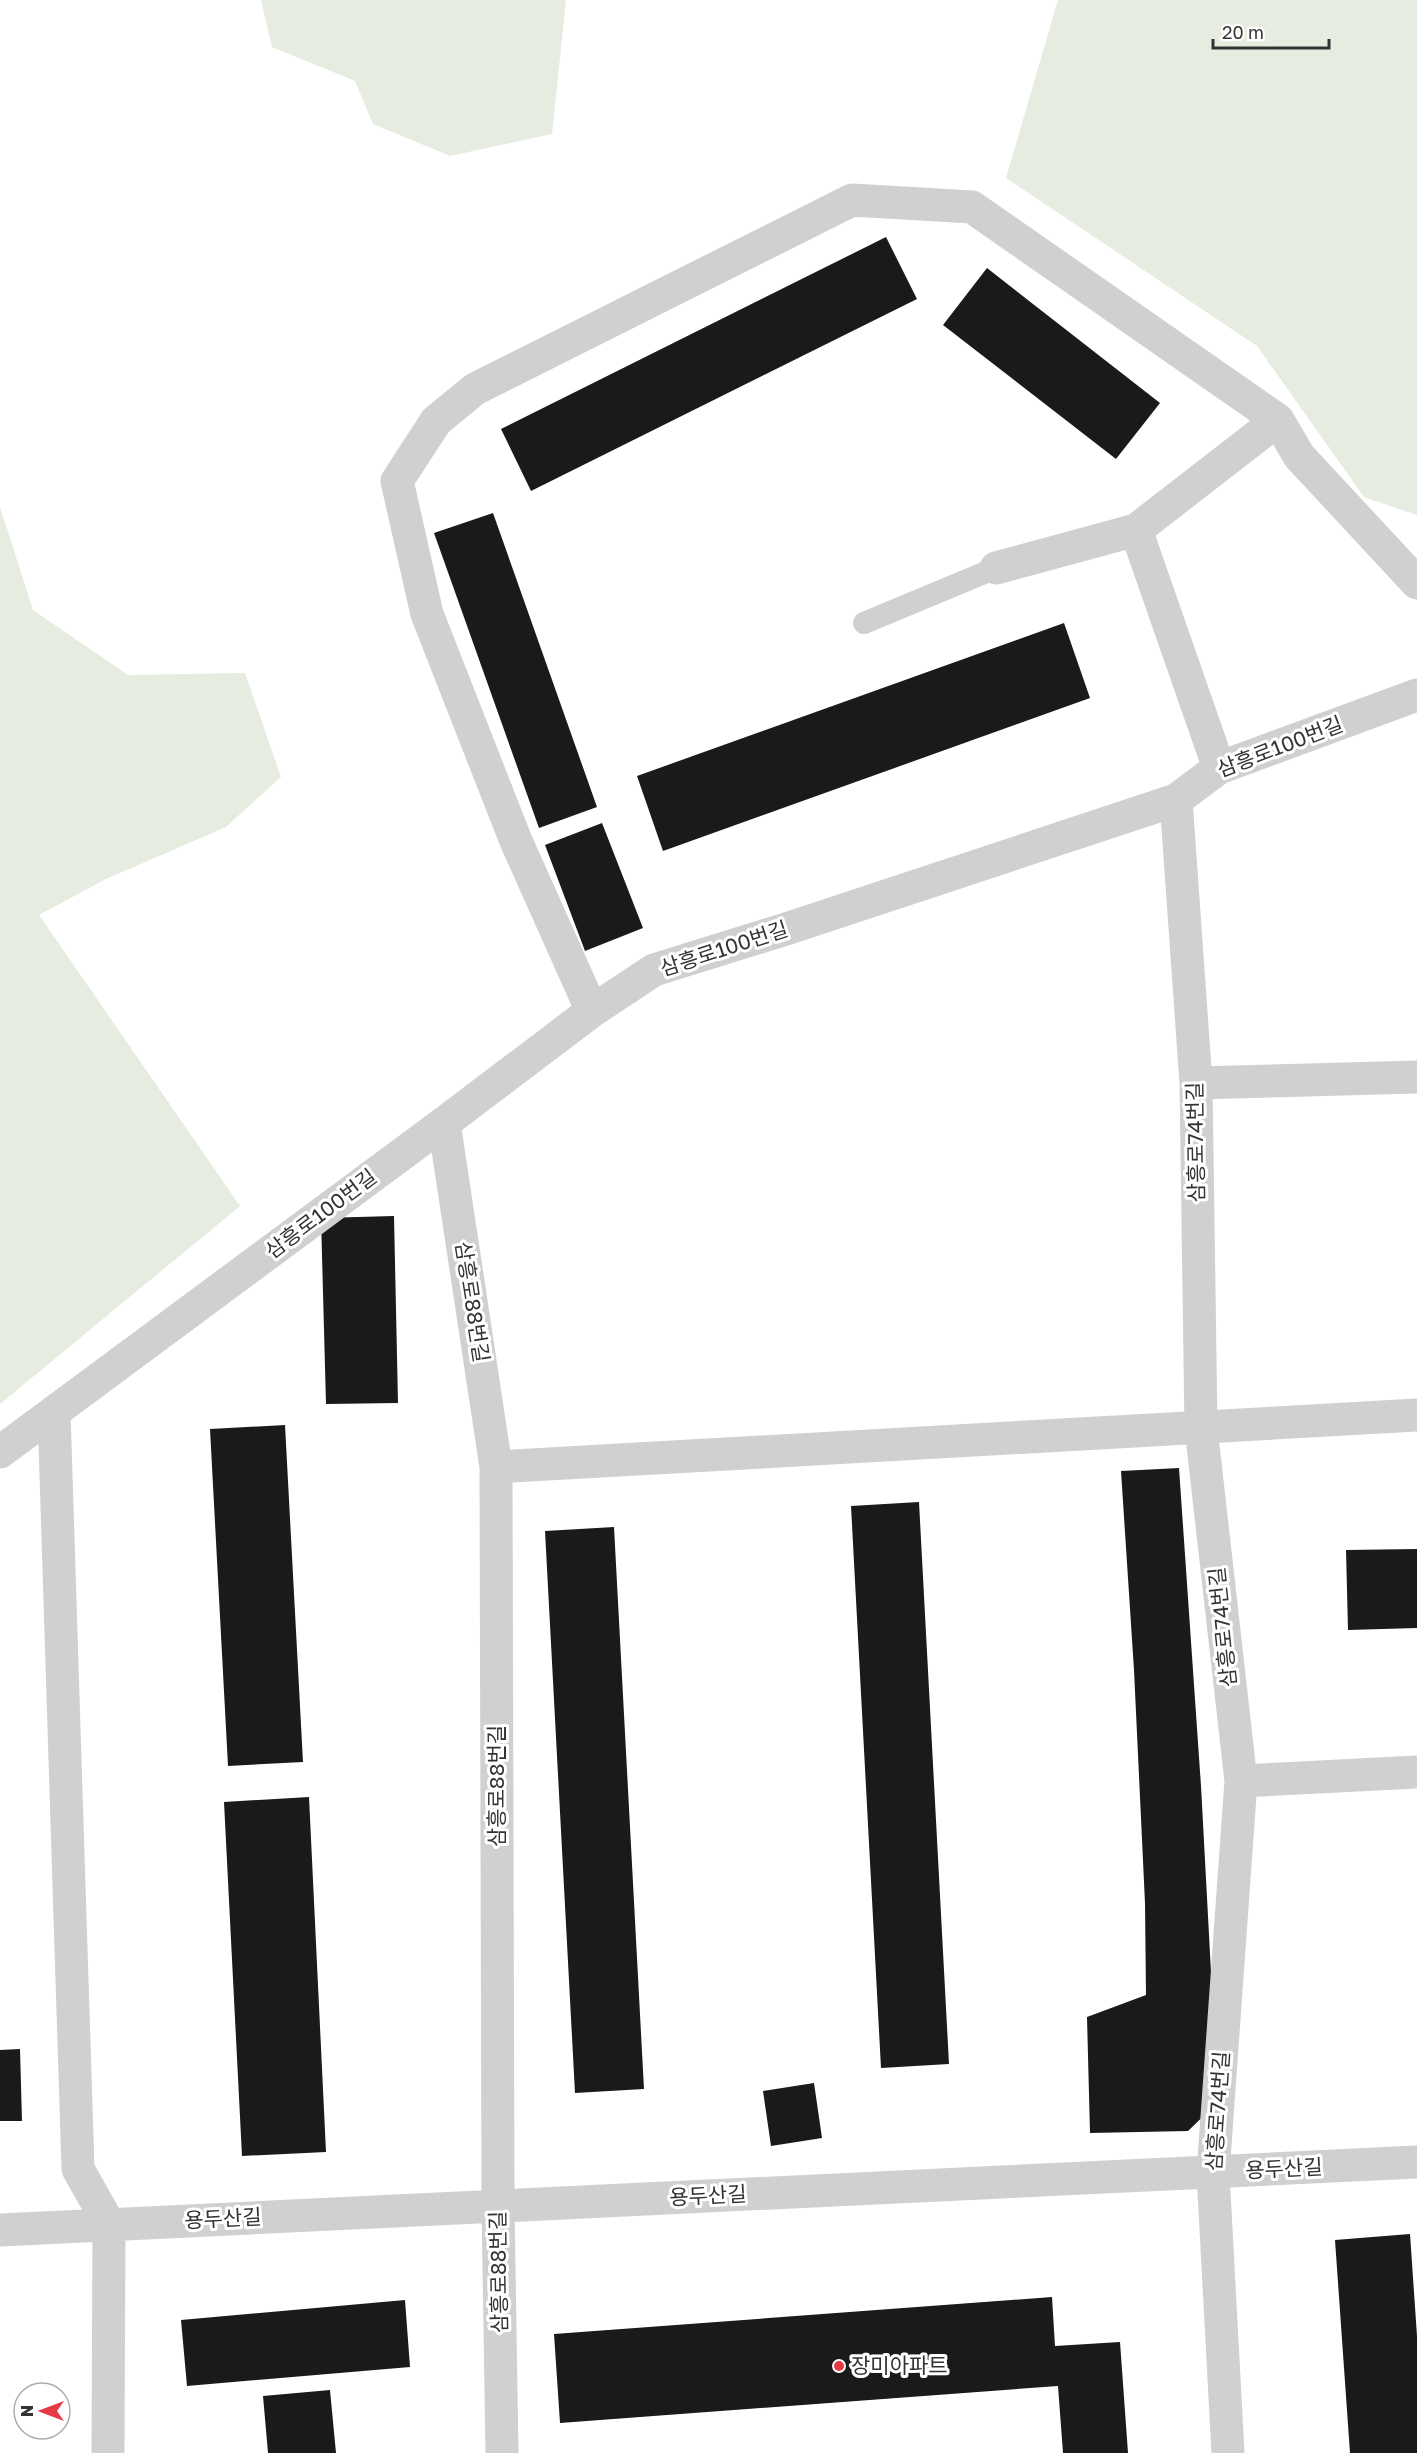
<svg xmlns="http://www.w3.org/2000/svg" width="1417" height="2453" font-family="'Golos Text','Noto Sans KR',sans-serif">
  <rect width="100%" height="100%" fill="#fff"/>
  <path fill="#e6ecdf" d="M261 0H566L552 134 450 156 373 124 355 81 272 47Z
    M1058 0H1417V515L1364 497 1257 346 1006 178Z
    M0 507 33 610 128 675 245 673 281 777 226 827 106 879 39 915 240 1206 0 1404Z"/>
  <path fill="#1a1a1a" d="M886 237 917 299 531 491 501 429Z
    M987 268 1160 403 1116 459 943 325Z
    M493 513 597 807 539 828 434 533Z
    M1064 623 1090 698 663 851 637 776Z
    M602 823 643 928 585 951 545 845Z
    M394 1216 398 1403 326 1404 321 1218Z
    M285 1425 303 1762 228 1766 210 1429Z
    M1179 1468 1201 1786 1218 2102 1188 2131 1090 2133 1087 2017 1146 1995 1145 1903 1134 1670 1121 1471Z
    M919 1502 949 2064 881 2068 851 1506Z
    M614 1527 644 2089 575 2093 545 1531Z
    M1417 1549V1628L1348 1630 1346 1550Z
    M309 1797 326 2152 242 2156 224 1802Z
    M20 2049 22 2121H0V2050Z
    M814 2083 822 2138 771 2146 763 2091Z
    M1410 2234 1417 2336V2453H1350L1335 2240Z
    M1052 2297 1055 2346 1120 2342 1128 2453H1063L1058 2386 560 2423 554 2334Z
    M405 2300 410 2367 187 2386 181 2320Z
    M330 2390 336 2453H268L263 2396Z"/>
  <g fill="none" stroke-linecap="round" stroke-linejoin="round">
    <path stroke="#d0d0d0" stroke-width="22" d="M864 623 996 568"/>
    <path stroke="#d0d0d0" stroke-width="33" d="M1136 530 1278 420
      M996 568 1136 530 1219 768
      M1176 800 1196 1083 1201 1428 1241 1781 1213 2173 1228 2453
      M592 1011 516 841 427 614 397 481 436 421 475 389 852 200 972 207 1278 420 1299 456 1417 583
      M1196 1083 1417 1077
      M444 1123 496 1467 498 2206 502 2453
      M54 1412 78 2169 109 2224 108 2453
      M0 1452 444 1123 592 1011 654 970 786 929 1176 800 1219 768 1417 695
      M496 1467 1417 1415
      M1241 1781 1417 1772
      M0 2230 1417 2162"/>
  </g>
  <circle fill="#e63946" stroke="#fff" stroke-width="2" cx="839" cy="2366" r="6"/>
  <g text-anchor="middle" stroke-width="6" stroke-linejoin="round" paint-order="stroke">
    <g font-size="21" fill="#333" stroke="#fff">
      <text transform="translate(1280 747) rotate(-21)" y="7">삼흥로100번길</text>
      <text transform="translate(724 949) rotate(-18)" y="7">삼흥로100번길</text>
      <text transform="translate(1196 1142) rotate(-91)" y="7">삼흥로74번길</text>
      <text transform="translate(321 1214) rotate(-37)" y="7">삼흥로100번길</text>
      <text transform="translate(472 1302) rotate(81)" y="7">삼흥로88번길</text>
      <text transform="translate(1223 1627) rotate(-96)" y="7">삼흥로74번길</text>
      <text transform="translate(497 1786) rotate(-90)" y="7">삼흥로88번길</text>
      <text transform="translate(1218 2111) rotate(-86)" y="7">삼흥로74번길</text>
      <text transform="translate(1284 2169) rotate(-3)" y="7">용두산길</text>
      <text transform="translate(708 2196) rotate(-3)" y="7">용두산길</text>
      <text transform="translate(223 2219) rotate(-3)" y="7">용두산길</text>
      <text transform="translate(499 2272) rotate(-91)" y="7">삼흥로88번길</text>
    </g>
    <g font-size="21" fill="#333" stroke="#fff" text-anchor="start">
      <text x="851" y="2373">장미아파트</text>
    </g>
  </g>
  <g transform="translate(42 2411) rotate(270)"><circle r="28" fill="#ffffff" stroke="#adadad" stroke-width="1.5"/>
  <path d="M0-4.5L10 22L0 15L-10 22Z" fill="#e63946"/>
  <text y="-9" font-size="16" font-weight="bold" text-anchor="middle" fill="#333333">N</text>
  </g>
  <path d="M1213 39v9h116v-9" fill="none" stroke="#333333" stroke-width="3"/>
  <text x="1222" y="39" font-size="18" fill="#333333" stroke="#ffffff" stroke-width="4.5" paint-order="stroke">20 m</text>
</svg>
